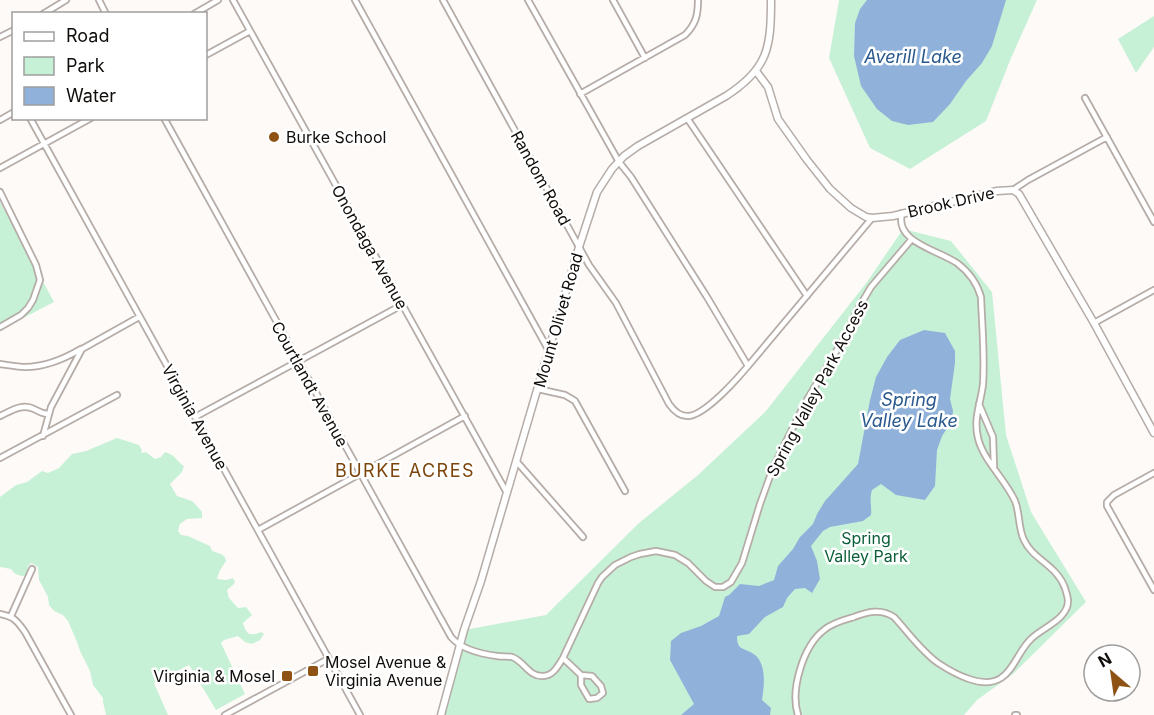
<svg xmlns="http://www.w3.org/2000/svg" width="1154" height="715" font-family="Inter,sans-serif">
  <rect width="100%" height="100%" fill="#fefaf8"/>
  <path fill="#c7f1d6" d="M839 0H1037L1011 58 986 121 910 169 870 148 829 58Z
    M1154 16V47L1136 73 1118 39Z
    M0 202 54 302 0 330Z
    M903 229 951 241 992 292 1006 435 1031 512 1086 602 1013 674 977 700 964 715H440L464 630 546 615 639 523 698 475 766 411 867 282Z
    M117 438 139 445 142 450 141 453 146 452 155 459 161 457 165 452C177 456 175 460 184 466L182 472 170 484 177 496 192 501 197 506 202 512V518L187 519 180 524 178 531 181 535 188 536 210 546 212 551 221 554 225 557 226 561 220 570 217 579 226 580 233 578 235 582 233 585 227 590 229 598 238 608 246 607 252 615 243 623C246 634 250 637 261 632L264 634 260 640 252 644 245 642 238 636 224 640 221 643 245 694 216 710 189 665 154 683 168 715H106L103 702V698L93 685 90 671 80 651 77 642 68 621 63 615 54 611 49 605 48 597 39 580 38 567 31 563 28 566 26 576C19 576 15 575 11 569L0 567V497L16 485 27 482 42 471 48 473 59 468 72 454 86 451Z"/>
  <path fill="#90b2da" d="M867 0H1006L992 46 982 63 966 81 950 104 933 122 908 125 892 121 877 109 861 86 854 56 855 23 860 9Z
    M924 330 945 333 955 351V363L950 399 953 411 952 421 942 436 937 450 935 486 925 500 896 495 881 484 872 490C869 500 872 505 871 515L863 521 830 527 823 531 811 546 817 561 820 579 812 593 805 588 795 589 787 598 783 607 765 617 749 634 737 636C737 652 745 647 755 655 767 665 764 687 762 700L771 708 770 715H681L694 704 670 660 671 641 681 633 701 626 719 616 725 597 729 595 740 584 759 586 774 580 778 566 793 549 800 537 813 524 817 514 825 501 858 464 870 400 876 377 887 357 900 340Z"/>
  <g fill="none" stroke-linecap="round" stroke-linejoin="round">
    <defs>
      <path id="street" d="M99 0 106 14
        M233 0 507 493
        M355 0 549 351
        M443 0 589 265 616 303 669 404C674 411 680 417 689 416 706 414 737 379 748 366L872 218
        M528 0 619 162 631 177 707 297 748 366
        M613 0 645 58
        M43 14 66 0
        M194 14 218 0
        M0 37 14 30
        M206 55 250 31
        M580 94 685 35C696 24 698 15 698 0
        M1085 98 1154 222
        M30 118 360 715
        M164 118 451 637C462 650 481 654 497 656 502 657 507 656 512 657 524 661 529 677 543 676 553 676 558 666 563 658L598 583 602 577 615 565 631 557 640 554 656 551 675 555 688 563 706 581 715 587H723L731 582 742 563 760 504 773 468 805 403 846 335 858 309 871 287 911 240
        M687 118 807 296
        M0 120 14 112
        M0 168 91 118
        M1013 190 1028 180 1107 137
        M0 192 36 265 40 280 33 300 28 308 21 315 0 327
        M1094 323 1154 290
        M0 364C8 365 17 367 25 367 45 367 64 359 81 349
        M538 389 565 395 575 401 625 491
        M979 404 993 437 994 467
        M0 416C11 411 22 403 34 409 40 412 42 414 48 414
        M195 417 402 305
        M43 436 51 407 82 349 139 317
        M0 458 117 395
        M517 462 583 537
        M1154 473 1114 495 1107 502V506L1154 590
        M258 530 465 416
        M0 614C15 617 17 621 25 632L71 715
        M11 616 32 569
        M563 658 581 675 592 676 601 686 603 693 597 698 589 699 581 685V675
        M225 715 328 659
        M798 715C790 690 803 646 824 630 832 623 844 620 854 617 867 612 881 608 894 617 908 632 921 651 938 663 953 673 983 690 1001 678 1014 670 1019 650 1031 639 1042 628 1068 619 1068 601 1068 597 1066 592 1065 588 1056 564 1033 560 1024 540 1018 528 1020 513 1015 501 1005 479 983 460 978 438 973 418 981 403 983 384 985 355 982 326 981 297 977 283 969 272 957 263 938 250 894 242 902 213
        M1015 715H1017"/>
      <path id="secondary" d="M756 71 768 87 778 119 807 160 830 189 851 208 866 217 872 218 893 216 997 191 1013 190 1019 194 1094 323 1154 433
        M441 715 464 630 481 581 579 247 597 192 612 169 624 156 638 146 726 96C768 69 771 48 771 0"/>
    </defs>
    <use href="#street" stroke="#b5aca7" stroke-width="8"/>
    <use href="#secondary" stroke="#b5aca7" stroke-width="9"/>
    <use href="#street" stroke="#fff" stroke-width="4.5"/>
    <use href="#secondary" stroke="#fff" stroke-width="6"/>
  </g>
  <g fill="#8f5215" stroke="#fff" stroke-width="2">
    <circle cx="274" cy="137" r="6"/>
    <rect x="307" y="665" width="12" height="12" rx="3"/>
    <rect x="281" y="670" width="12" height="12" rx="3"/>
  </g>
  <g text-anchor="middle" stroke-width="5" stroke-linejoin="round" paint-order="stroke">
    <g font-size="16" fill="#100d0b" stroke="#fff" text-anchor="start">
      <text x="286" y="143">Burke School</text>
      <text x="325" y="668">Mosel Avenue &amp;<tspan x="325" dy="18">Virginia Avenue</tspan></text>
      <text x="275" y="682" text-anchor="end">Virginia &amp; Mosel</text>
    </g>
    <g font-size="16" fill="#100d0b" stroke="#fff">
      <text transform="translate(541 178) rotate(61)" y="6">Random Road</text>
      <text transform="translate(951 202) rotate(-13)" y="6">Brook Drive</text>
      <text transform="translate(370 247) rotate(61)" y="6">Onondaga Avenue</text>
      <text transform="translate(558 320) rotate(-74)" y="6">Mount Olivet Road</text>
      <text transform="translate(310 384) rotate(61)" y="6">Courtlandt Avenue</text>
      <text transform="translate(817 388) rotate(-62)" y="6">Spring Valley Park Access</text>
      <text transform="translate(195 417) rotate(61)" y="6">Virginia Avenue</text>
    </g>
    <g font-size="16" fill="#0a5f38" stroke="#fff">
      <text x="866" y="544">Spring<tspan x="866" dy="18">Valley Park</tspan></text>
    </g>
    <g font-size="18" font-style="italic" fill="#2a598d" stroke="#fff">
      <text x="913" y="63">Averill Lake</text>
      <text x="909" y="406">Spring<tspan x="909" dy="21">Valley Lake</tspan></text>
    </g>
    <g font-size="18" letter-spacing="1.5" fill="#7d450c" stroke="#fff">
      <text x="405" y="477">BURKE ACRES</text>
    </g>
  </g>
  <rect x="12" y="12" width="195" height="108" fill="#ffffff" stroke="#9f9e9d" stroke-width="1.5"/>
  <rect x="24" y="32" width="30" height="9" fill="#ffffff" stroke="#9f9e9d" stroke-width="1.5"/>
  <text x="66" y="42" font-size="18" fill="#100d0b">Road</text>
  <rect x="24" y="57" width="30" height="18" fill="#c7f1d6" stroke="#9f9e9d" stroke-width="1.5"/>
  <text x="66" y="72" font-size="18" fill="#100d0b">Park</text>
  <rect x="24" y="87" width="30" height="18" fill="#90b2da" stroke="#9f9e9d" stroke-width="1.5"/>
  <text x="66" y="102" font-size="18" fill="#100d0b">Water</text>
  <g transform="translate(1112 673) rotate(331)"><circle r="28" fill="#ffffff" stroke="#9f9e9d" stroke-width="1.5"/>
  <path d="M0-4.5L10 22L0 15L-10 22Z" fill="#8f5215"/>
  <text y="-9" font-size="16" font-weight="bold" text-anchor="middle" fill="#100d0b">N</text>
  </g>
</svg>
